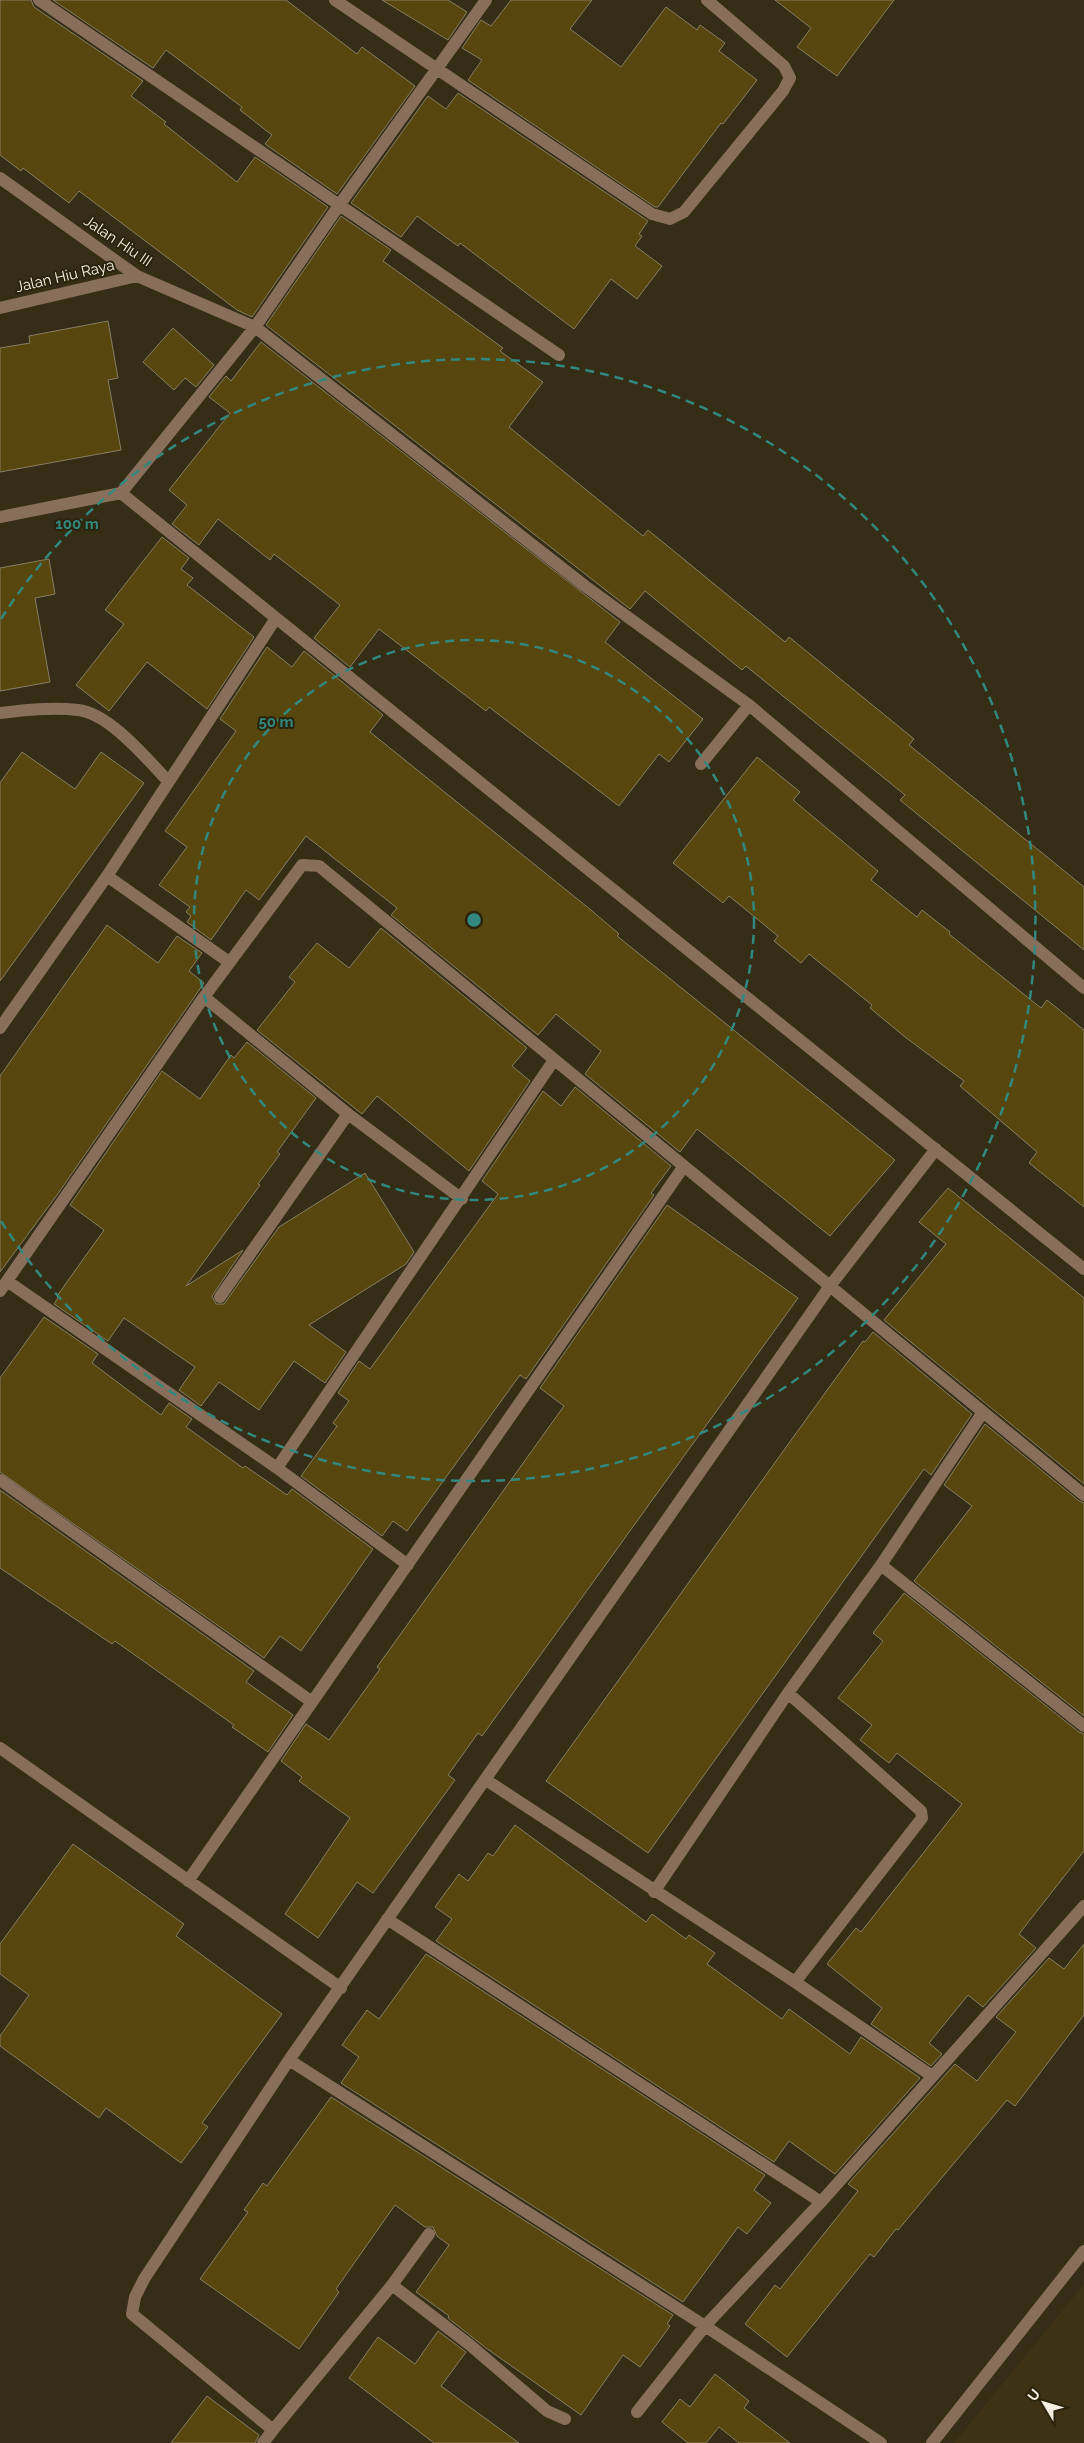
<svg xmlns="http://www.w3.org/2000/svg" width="1084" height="2443" font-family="Raleway,sans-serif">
  <rect width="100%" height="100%" fill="#352d16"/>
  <path fill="#3d3314" d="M1084 2284V2443H954Z"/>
  <path fill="#57470e" stroke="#877e64" d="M0 0H31L34 7 143 81 131 96 166 122 164 124 237 182 255 157 328 207 252 317 237 310 79 191 69 203 23 168 21 171 0 155Z
    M53 0H286L357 54 362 47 415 86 337 194 265 144 272 135 240 110 242 107 166 50 153 68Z
    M382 0H448L467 12 448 40Z
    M511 0H592L570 29 621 67 666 7 697 30 700 25 725 43 719 51 757 80 723 124 721 123 658 207H655L468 80 482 60 462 48 481 20 491 26Z
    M775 0H894L837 76 797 47 811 28Z
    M458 93 648 221 639 234 642 236 635 246 662 266 637 299 611 279 574 329 460 243 458 246 417 216 401 237 351 203 428 96 446 109Z
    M341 216 391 250 383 261 503 348 500 351 543 382 509 427 643 536 648 530 785 642 789 637 914 739 909 745 1084 887V950L900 800 905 795 746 666 742 670 645 591 630 609 266 325Z
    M108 321 118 378 108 380 121 450 0 472V348L30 343 29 336Z
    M173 328 214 365 196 387 185 378 174 390 143 362Z
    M261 342 620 622 605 642 703 719 669 762 659 754 619 806 489 707 486 711 379 629 350 667 314 638 340 605 274 554 270 560 218 519 199 545 172 524 187 505 169 490 230 413 209 397 226 376 231 381Z
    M162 537 189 558 181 569 193 578 187 585 254 637 207 709 147 662 109 711 76 685 124 624 105 610Z
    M49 559 55 594 35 598 50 682 0 691V568Z
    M267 647 292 667 304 651 383 715 370 732 591 910 619 934 617 936 895 1160 830 1236 697 1129 680 1152 585 1074 601 1051 556 1014 538 1035 391 915 397 908 306 836 259 900 246 890 211 940 187 922 191 916 186 912 190 907 159 885 187 847 165 831 236 731 220 719Z
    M22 752 75 789 101 752 144 783 0 981V783Z
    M757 757 800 792 793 800 878 871 871 880 917 917 922 910 950 932 949 934 1041 1008 1047 1000 1084 1030V1207L1029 1163 1037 1152 960 1086 964 1081 905 1037 870 1008 872 1005 809 954 801 963 774 941 778 936 729 896 723 903 673 863Z
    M107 925 158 963 177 936 202 953 189 971 204 983 57 1195 0 1272V1076Z
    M381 928 527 1048 512 1066 530 1081 469 1171 377 1096 362 1114 257 1030 295 982 289 977 317 943 349 968Z
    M247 1042 316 1098 277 1152 280 1154 258 1184 260 1185 186 1286 243 1250 212 1296 216 1304H224L279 1227 365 1173 414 1252 406 1264 309 1325 346 1352 325 1383 294 1361 259 1410 219 1382 201 1406 179 1390 195 1367 124 1318 108 1341 54 1304 58 1298 57 1296 104 1230 70 1205 162 1071 200 1099 231 1055 234 1058Z
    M575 1087 671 1166 651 1193 654 1195 526 1379 520 1375 407 1531 393 1521 382 1536 301 1476 337 1426 333 1423 349 1401 338 1393 359 1361 370 1369 498 1194 482 1181 543 1091 561 1106Z
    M948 1188 1084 1298V1484L884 1320 946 1244 919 1222Z
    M667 1205 798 1298 482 1736 478 1733 448 1775 455 1780 373 1893 357 1882 318 1938 285 1914 350 1818 299 1781 302 1777 281 1761 306 1724 329 1740 380 1669 377 1667 564 1406 540 1388Z
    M44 1317 98 1354 92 1363 161 1415 169 1403 192 1419 186 1427 243 1468 245 1466 287 1495 292 1489 373 1549 301 1651 280 1636 264 1658 0 1472V1378Z
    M873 1332 972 1414 931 1475 924 1469 648 1853 546 1781 825 1393 863 1341 865 1342Z
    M985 1424 1079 1501 1084 1503V1716L914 1581 972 1506 944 1485Z
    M0 1490 254 1671 246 1682 293 1715 268 1752 232 1727 234 1725 115 1641 112 1644 0 1568Z
    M904 1593 1079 1732 1084 1734V1851L1019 1934 1036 1948 983 2007 968 1995 929 2043 942 2054 931 2066 871 2024 882 2008 827 1964 856 1928 861 1932 962 1804 897 1753 889 1763 860 1740 872 1725 838 1698 883 1641 873 1633Z
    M515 1825 646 1922 652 1914 686 1939 689 1935 715 1953 707 1964 782 2019 789 2009 850 2054 861 2037 920 2078 835 2174 789 2141 774 2162 436 1941 452 1919 435 1907 459 1874 468 1881 488 1853 493 1856Z
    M73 1844 184 1924 176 1936 282 2014 202 2123 208 2127 181 2163 106 2108 99 2118 0 2046V2036L29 1995 0 1974V1944Z
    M1084 1944V2015L1015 2106 1007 2100 898 2230 896 2229 874 2257 870 2254 787 2357 745 2324 775 2285 780 2289 858 2191 848 2184 955 2064 977 2081 1016 2032 996 2017 1049 1958 1064 1969Z
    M426 1954 765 2175 754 2190 771 2203 747 2234 738 2227 683 2302 341 2083 359 2057 342 2045 367 2010 379 2019Z
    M331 2097 673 2315 667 2324 670 2326 640 2367 623 2355 581 2415 486 2348 448 2318 449 2316 416 2292 449 2245 437 2236 433 2227H425L395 2205 336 2289 339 2292 299 2349 200 2279 248 2212 244 2210 263 2183 267 2186Z
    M438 2331 466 2352 441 2386 519 2443H434L349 2378 378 2337 415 2364Z
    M715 2374 749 2401 744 2408 790 2443H739L719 2427 706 2443H688L662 2422 680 2399 690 2407Z
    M207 2396 259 2435 255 2443H171Z"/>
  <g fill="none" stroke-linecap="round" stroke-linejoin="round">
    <path stroke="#886f5c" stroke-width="12" d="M39 0 559 355
      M335 0 652 214 670 219 684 212 783 91 790 78 784 66 707 0
      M486 0 340 204 255 327 121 493 1084 1269
      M0 178 137 276 255 327 585 586 749 705 1084 988
      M0 308 137 276
      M0 517 121 493
      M0 713C25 710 52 707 78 710 109 713 147 759 168 781
      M701 764 749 705
      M107 876 229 962
      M204 997 348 1114 462 1199
      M0 1028 107 876 276 618
      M7 1281 277 1468 408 1565
      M0 1291 204 997 302 865 319 866 1084 1495
      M220 1297 348 1114
      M277 1468 554 1060
      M0 1480 312 1702
      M881 1565 1084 1726
      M788 1693 921 1811 922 1818 795 1982
      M0 1748 341 1988
      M486 1780 795 1982 932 2076
      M188 1881 684 1166
      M654 1892 788 1693 881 1565 983 1412
      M387 1919 821 2202
      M289 2060 705 2326 881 2443
      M392 2285 470 2345 547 2411 565 2419
      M637 2412 705 2326 821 2202 1084 1906
      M273 2430 392 2285 429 2234
      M263 2443 273 2430 132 2314 135 2297 144 2279 289 2060 830 1286 936 1149
      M932 2443 1084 2251"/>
  </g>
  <g fill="none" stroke="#32887f" stroke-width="2.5" stroke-dasharray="9 6">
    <circle cx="474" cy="920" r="280"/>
    <path d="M1 619A561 561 0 1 1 1 1221"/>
  </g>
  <g text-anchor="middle" stroke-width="4" stroke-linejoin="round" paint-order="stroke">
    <g font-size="15" fill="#f5f0e2" stroke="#2b240c">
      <text transform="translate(118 241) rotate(34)" y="5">Jalan Hiu III</text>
      <text transform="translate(65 276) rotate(-13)" y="5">Jalan Hiu Raya</text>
    </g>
  </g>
  <circle cx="474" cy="920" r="8" fill="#32887f" stroke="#2b240c" stroke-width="2.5"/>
  <g font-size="15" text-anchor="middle" font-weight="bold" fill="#32887f" stroke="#2b240c" stroke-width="4" stroke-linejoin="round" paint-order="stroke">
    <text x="77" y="529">100 m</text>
    <text x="276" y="727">50 m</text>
  </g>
  <g transform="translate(1044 2403) rotate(308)" stroke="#2b240c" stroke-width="4" paint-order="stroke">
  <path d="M0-4L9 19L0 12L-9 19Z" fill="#f5f0e2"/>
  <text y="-8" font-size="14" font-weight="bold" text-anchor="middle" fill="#f5f0e2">U</text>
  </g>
</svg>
